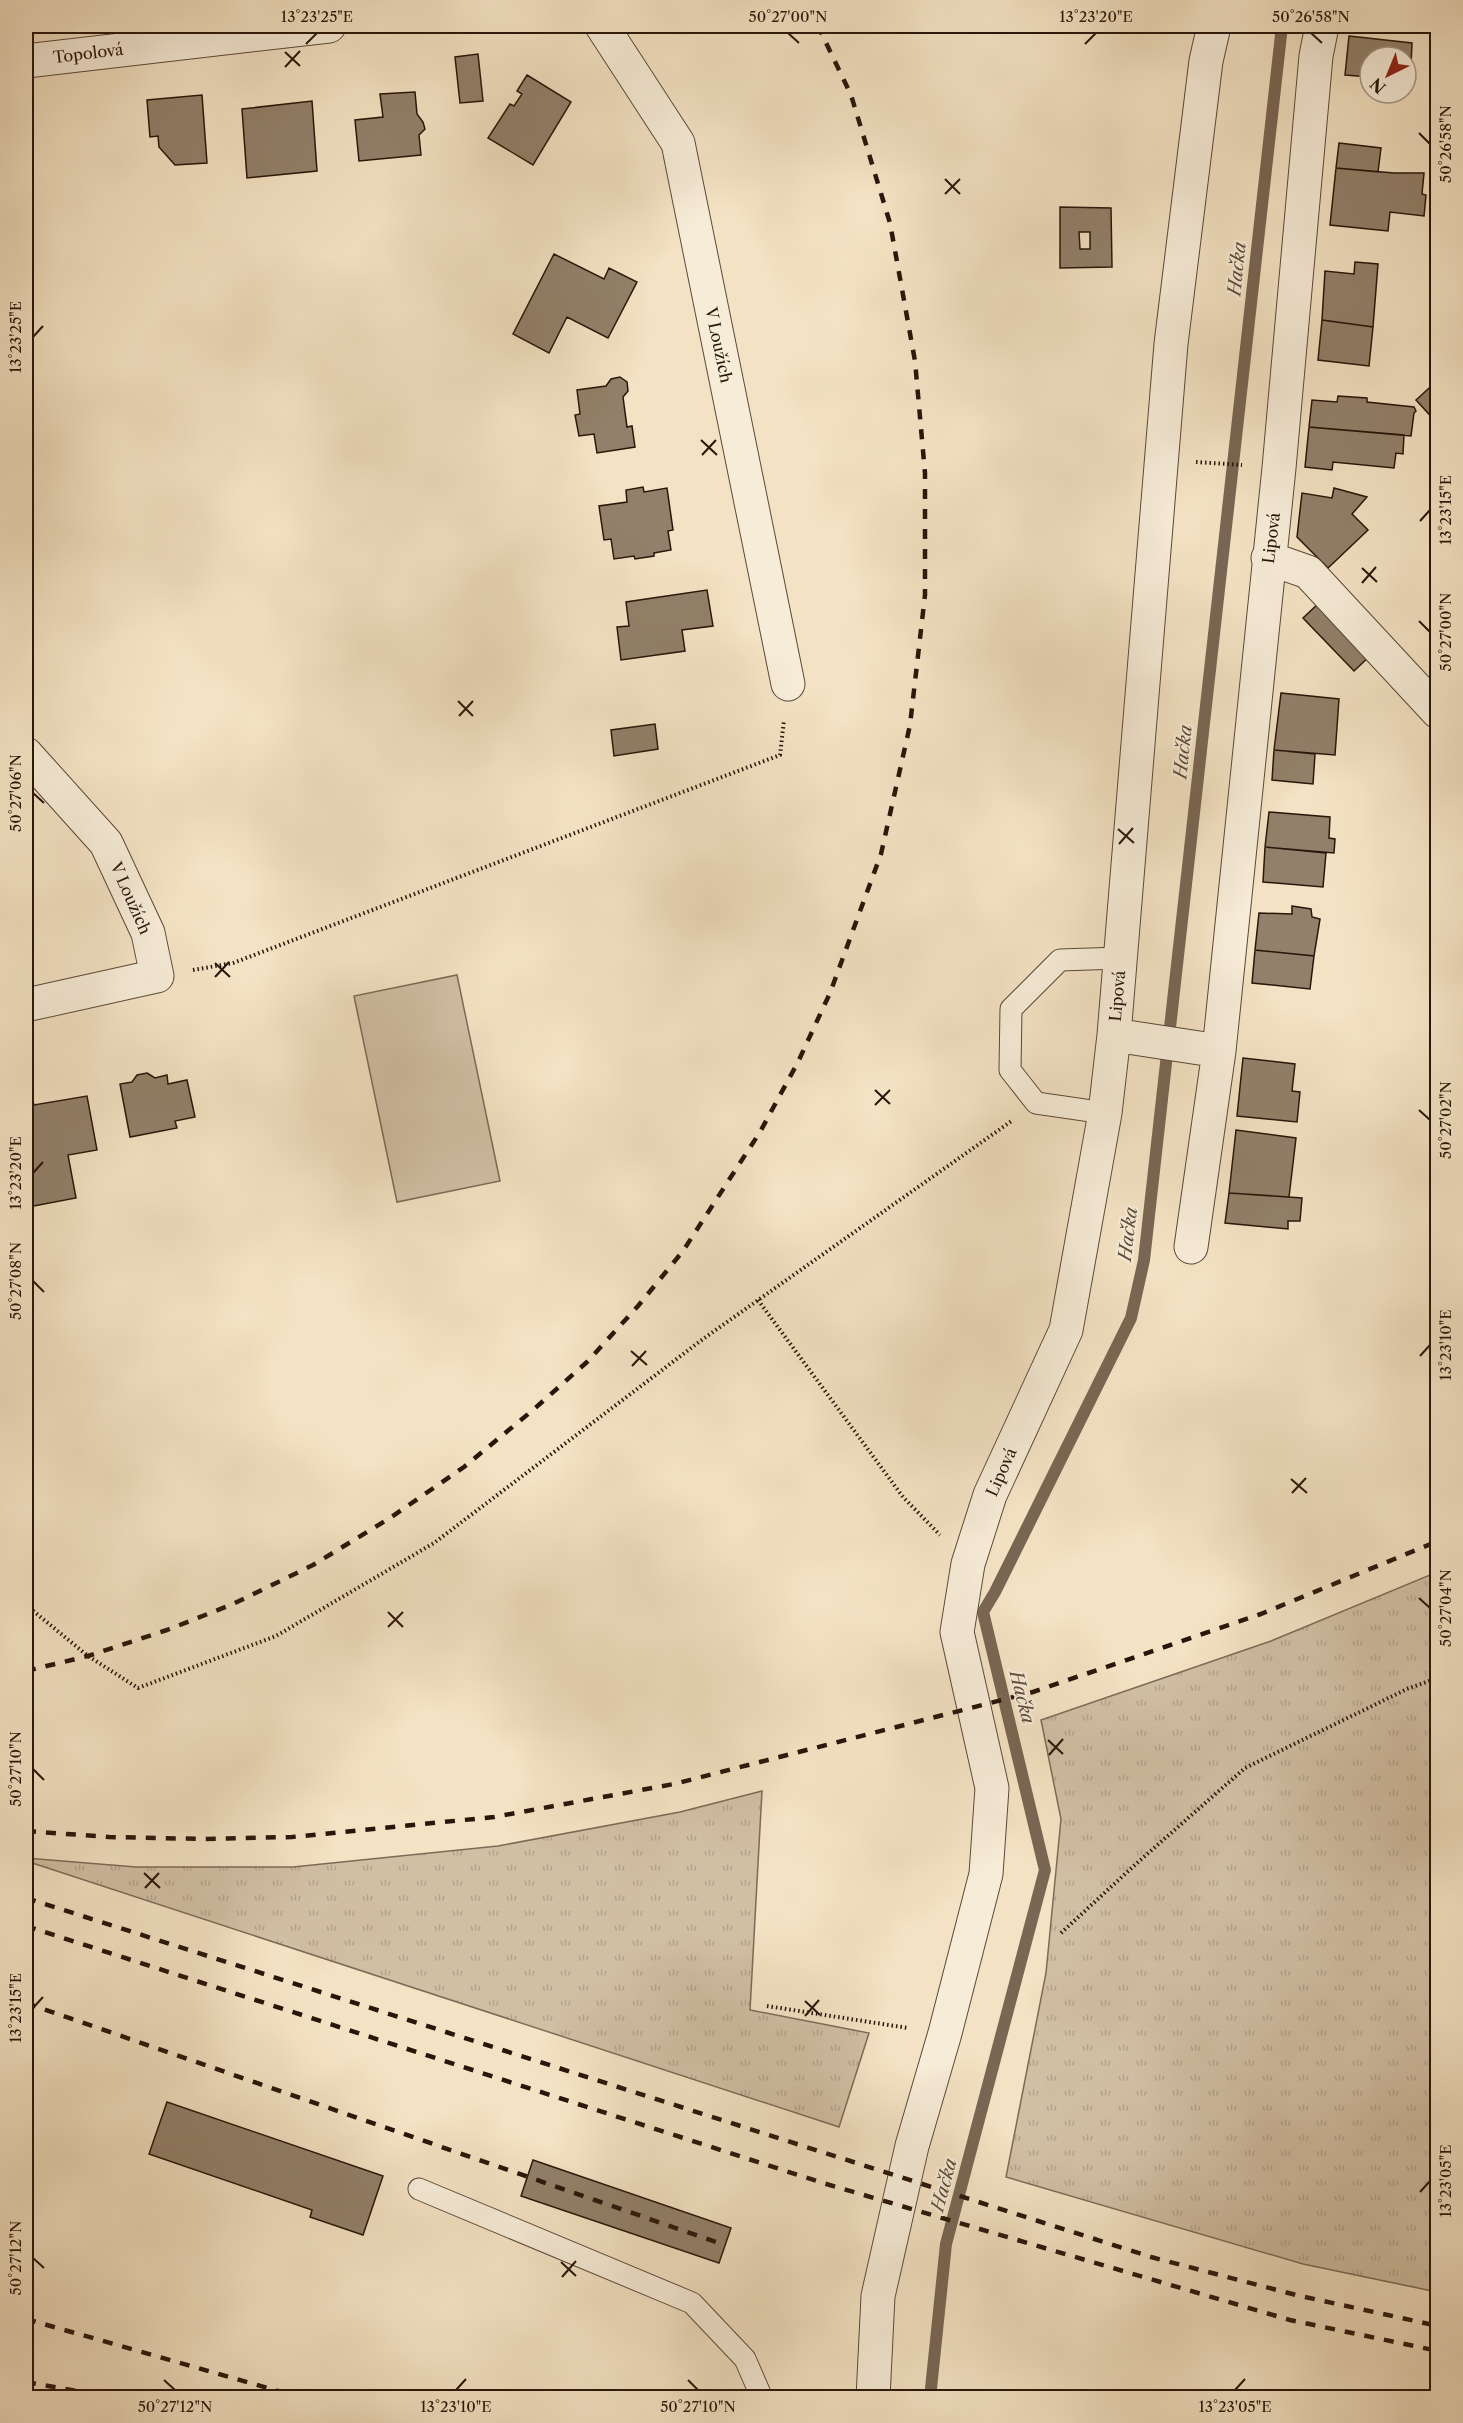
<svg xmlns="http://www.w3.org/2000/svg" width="1463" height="2423" font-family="'Libre Caslon Text',serif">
  <defs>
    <pattern id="grass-tufts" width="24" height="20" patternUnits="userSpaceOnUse" patternTransform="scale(1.5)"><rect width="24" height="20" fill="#d1bfa4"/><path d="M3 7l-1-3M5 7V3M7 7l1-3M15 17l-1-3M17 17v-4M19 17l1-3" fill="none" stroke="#b3a38c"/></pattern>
  </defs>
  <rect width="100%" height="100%" fill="#f3e2c3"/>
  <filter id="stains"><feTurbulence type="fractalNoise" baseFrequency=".00333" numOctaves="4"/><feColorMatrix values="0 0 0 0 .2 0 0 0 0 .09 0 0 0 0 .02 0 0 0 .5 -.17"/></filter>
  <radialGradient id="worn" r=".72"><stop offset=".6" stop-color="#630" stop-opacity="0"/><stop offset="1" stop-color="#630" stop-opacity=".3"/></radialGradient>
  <path fill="url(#grass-tufts)" stroke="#7d6a57" stroke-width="1.5" d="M1437 1572V2292L1303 2264 1006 2177 1046 1973 1061 1819 1041 1720 1271 1641Z
    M762 1791 750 2010 869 2033 839 2127 26 1861V1858L136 1867H293L498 1846 680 1812Z"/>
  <path fill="#d1bfa4" stroke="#7d6a57" stroke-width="1.5" d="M457 975 500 1181 397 1202 354 996Z"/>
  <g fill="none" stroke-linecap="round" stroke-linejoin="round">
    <path stroke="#796653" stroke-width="12" d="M930 2398 946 2244 1045 1870 983 1612 995 1592 1131 1318 1144 1260 1282 26"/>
  </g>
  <path fill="#92806a" stroke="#29150a" stroke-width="1.5" fill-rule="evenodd" d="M1349 36 1412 43 1411 66 1406 65V57H1370V77L1345 75Z
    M478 54 483 101 460 103 455 57Z
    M527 75 571 102 533 165 488 138 510 104 514 106 522 94 517 91Z
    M415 92 417 114 423 122 425 129 419 135 421 155 359 161 355 120 383 117 380 94Z
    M202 95 207 163 175 165 159 147 158 136 150 137 147 100Z
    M312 101 317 171 247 178 242 109Z
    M1339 143 1381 148 1378 172 1336 168Z
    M1336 168 1394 173H1424L1422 194 1426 195 1424 216 1390 212 1388 231 1330 225Z
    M1060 207 1111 208 1112 267 1060 268ZM1079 232H1090V249H1080Z
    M554 254 604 279 609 268 637 282 608 338 567 317 549 353 513 334Z
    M1355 262 1378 264 1373 327 1322 320 1325 271 1354 274Z
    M1322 320 1373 327 1369 366 1318 360Z
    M620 377 627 382 628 391 623 397 627 427 632 426 635 447 597 453 594 434 579 436 575 415 580 414 577 390 606 386 611 379Z
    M1438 380V424L1416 400Z
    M1338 396 1367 398V402L1414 407 1416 411 1414 413 1411 436 1309 427 1312 400 1337 402Z
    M1309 427 1404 435 1403 454 1396 453 1394 468 1333 462 1332 470 1305 467Z
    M643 487 644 492 667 488 673 530 668 531 671 550 654 553V556L635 559 634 556 614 559 611 539 604 540 599 506 627 502 626 490Z
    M1334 488 1367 497 1352 514 1368 530 1328 568 1297 537 1302 493 1332 498Z
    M707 590 713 626 682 630 685 651 621 660 617 627 629 626 626 602Z
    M1320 602 1372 654 1354 671 1303 618Z
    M1281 693 1339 699 1335 755 1274 750Z
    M655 724 658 749 614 756 611 730Z
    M1274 750 1315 754 1313 784 1272 780Z
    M1269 812 1330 817 1329 838 1335 839 1334 853 1265 847Z
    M1265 847 1326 853 1323 887 1263 882Z
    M1292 906 1311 909 1312 917 1320 919 1314 956 1255 950 1259 913 1292 914Z
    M1255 950 1314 956 1310 989 1252 983Z
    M1243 1058 1295 1064 1292 1091 1300 1092 1297 1122 1237 1116Z
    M147 1073 155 1078 167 1075 168 1084 187 1080 195 1117 175 1121 177 1128 130 1137 120 1084 132 1082 137 1075Z
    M31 1094 34 1105 87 1096 97 1150 68 1155 76 1198 28 1207 26 1195V1095Z
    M1236 1130 1296 1138 1289 1197 1229 1193Z
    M1229 1193 1302 1198 1300 1221H1288V1229L1225 1223Z
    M167 2102 383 2176 363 2235 310 2217 312 2210 149 2154Z
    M533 2160 731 2228 719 2263 521 2196Z"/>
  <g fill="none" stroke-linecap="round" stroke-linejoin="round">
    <defs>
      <path id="service" d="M1105 1113 1036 1103 1010 1070 1011 1009 1060 960 1120 958
        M419 2189 692 2303 745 2359 762 2398"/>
      <path id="minor" d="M602 26 678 143 788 684
        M26 61 329 26
        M1268 558 1308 572 1438 712
        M26 754 106 843 148 933 157 976 26 1005
        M1114 1035 1219 1051
        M1191 1247 1219 1051 1279 468 1316 56 1322 26
        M873 2398 878 2296 912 2146 945 2033 986 1874 992 1788 957 1632 968 1564 990 1495 1066 1330 1105 1113 1114 1035 1171 344 1206 61 1214 26"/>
    </defs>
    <use href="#service" stroke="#5c4838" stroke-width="23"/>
    <use href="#minor" stroke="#5c4838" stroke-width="35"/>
    <path stroke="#29150a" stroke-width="4" stroke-dasharray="1.5 3" stroke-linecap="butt" d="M1196 462 1242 465
      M193 970 233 963 780 755 784 720
      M758 1300 903 1497 940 1535
      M26 1605 88 1656 138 1688 276 1636 434 1543 703 1339 1013 1120
      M1061 1933 1137 1863 1245 1768 1407 1689 1438 1678
      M767 2006 908 2028"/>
    <use href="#service" stroke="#f7ecd8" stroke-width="21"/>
    <use href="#minor" stroke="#f7ecd8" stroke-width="33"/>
    <path stroke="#29150a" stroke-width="4.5" stroke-dasharray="10 10" stroke-linecap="butt" d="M26 1671 88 1656 167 1630 233 1604 313 1565 390 1518 464 1467 533 1410 587 1362 638 1306 683 1251 760 1132 798 1062 830 993 881 854 910 725 925 595V473L915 361 890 223 851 95 818 26
      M26 1831 109 1837 205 1839 292 1837 494 1817 674 1784 1033 1692 1261 1614 1438 1541
      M26 1898 1151 2257 1296 2295 1438 2326
      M26 1926 823 2183 1290 2320 1438 2351
      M26 2003 716 2242
      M26 2319 303 2398
      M26 2382 117 2398"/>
  </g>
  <path fill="none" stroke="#29150a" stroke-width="2" d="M788 33 799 43M1311 33 1322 43M306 44 317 33M1085 44 1096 33M285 52 300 66M285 67 300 51M1419 133 1430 144M945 179 960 194M945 194 960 179M33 337 43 326M701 440 717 455M702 455 716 440M1420 521 1430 510M1362 568 1377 582M1362 583 1376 567M1419 621 1430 632M458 701 473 716M459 716 473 701M33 793 44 803M1118 829 1134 843M1119 844 1133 828M215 963 230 977M215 977 229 962M875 1090 890 1104M875 1105 890 1090M1419 1110 1430 1120M33 1173 43 1162M33 1281 44 1292M631 1351 647 1365M1420 1356 1430 1345M632 1366 646 1351M1291 1479 1307 1493M1292 1493 1306 1478M1419 1598 1430 1608M388 1612 403 1627M388 1627 403 1612M1048 1740 1063 1754M1049 1755 1063 1739M33 1769 44 1780M144 1873 160 1888M145 1888 159 1873M805 2001 820 2015M33 2008 43 1997M805 2016 819 2000M1420 2192 1430 2181M33 2258 44 2268M561 2262 576 2276M562 2277 576 2261M164 2380 175 2390M688 2380 698 2390M456 2390 466 2379M1235 2390 1245 2379"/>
  <g text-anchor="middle" stroke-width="4.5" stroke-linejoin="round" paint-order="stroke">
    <g font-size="16" fill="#29150a" stroke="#f7ecd8">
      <text transform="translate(88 53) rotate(-7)" y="6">Topolová</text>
      <text transform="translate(719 345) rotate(78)" y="6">V Loužích</text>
      <text transform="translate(1271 538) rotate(-83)" y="6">Lipová</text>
      <text transform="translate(131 898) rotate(66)" y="6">V Loužích</text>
      <text transform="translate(1117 996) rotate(-85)" y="6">Lipová</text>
      <text transform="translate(1001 1472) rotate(-66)" y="6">Lipová</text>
    </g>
    <g font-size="18" font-style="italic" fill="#5e4b3b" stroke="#f7ecd8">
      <text transform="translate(1237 269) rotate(-84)" y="6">Hačka</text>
      <text transform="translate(1183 752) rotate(-84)" y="6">Hačka</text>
      <text transform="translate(1128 1234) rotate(-83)" y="6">Hačka</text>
      <text transform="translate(1022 1697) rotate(76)" y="6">Hačka</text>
      <text transform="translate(944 2185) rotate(-75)" y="6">Hačka</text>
    </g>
  </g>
  <rect width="1463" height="2423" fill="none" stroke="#f3e2c3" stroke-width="66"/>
  <g transform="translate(1388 75) rotate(223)"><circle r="28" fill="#f7ecd8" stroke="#a59686" stroke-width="1.5"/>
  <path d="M0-4.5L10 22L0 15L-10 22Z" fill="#8f2418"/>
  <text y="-9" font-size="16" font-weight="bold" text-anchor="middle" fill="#29150a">N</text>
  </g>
  <rect x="33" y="33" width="1397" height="2357" fill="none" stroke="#29150a" stroke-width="2"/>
  <g font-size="15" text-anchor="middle" fill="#29150a">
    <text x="317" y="22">13°23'25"E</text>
    <text x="788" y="22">50°27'00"N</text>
    <text x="1096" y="22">13°23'20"E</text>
    <text x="1311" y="22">50°26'58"N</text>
    <text transform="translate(1446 144) rotate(-90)" y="5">50°26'58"N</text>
    <text transform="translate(16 337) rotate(-90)" y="5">13°23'25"E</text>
    <text transform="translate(1446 510) rotate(-90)" y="5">13°23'15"E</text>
    <text transform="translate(1446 632) rotate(-90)" y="5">50°27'00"N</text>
    <text transform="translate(16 793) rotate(-90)" y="5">50°27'06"N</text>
    <text transform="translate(1446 1120) rotate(-90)" y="5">50°27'02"N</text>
    <text transform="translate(16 1173) rotate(-90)" y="5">13°23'20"E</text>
    <text transform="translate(16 1281) rotate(-90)" y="5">50°27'08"N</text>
    <text transform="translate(1446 1345) rotate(-90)" y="5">13°23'10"E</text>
    <text transform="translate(1446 1608) rotate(-90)" y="5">50°27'04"N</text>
    <text transform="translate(16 1769) rotate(-90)" y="5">50°27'10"N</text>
    <text transform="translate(16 2008) rotate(-90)" y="5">13°23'15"E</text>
    <text transform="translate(1446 2181) rotate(-90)" y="5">13°23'05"E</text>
    <text transform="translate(16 2258) rotate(-90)" y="5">50°27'12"N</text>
    <text x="175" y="2412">50°27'12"N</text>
    <text x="456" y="2412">13°23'10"E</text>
    <text x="698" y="2412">50°27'10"N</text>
    <text x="1235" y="2412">13°23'05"E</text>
  </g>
  <rect width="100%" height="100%" filter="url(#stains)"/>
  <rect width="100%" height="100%" fill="url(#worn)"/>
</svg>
